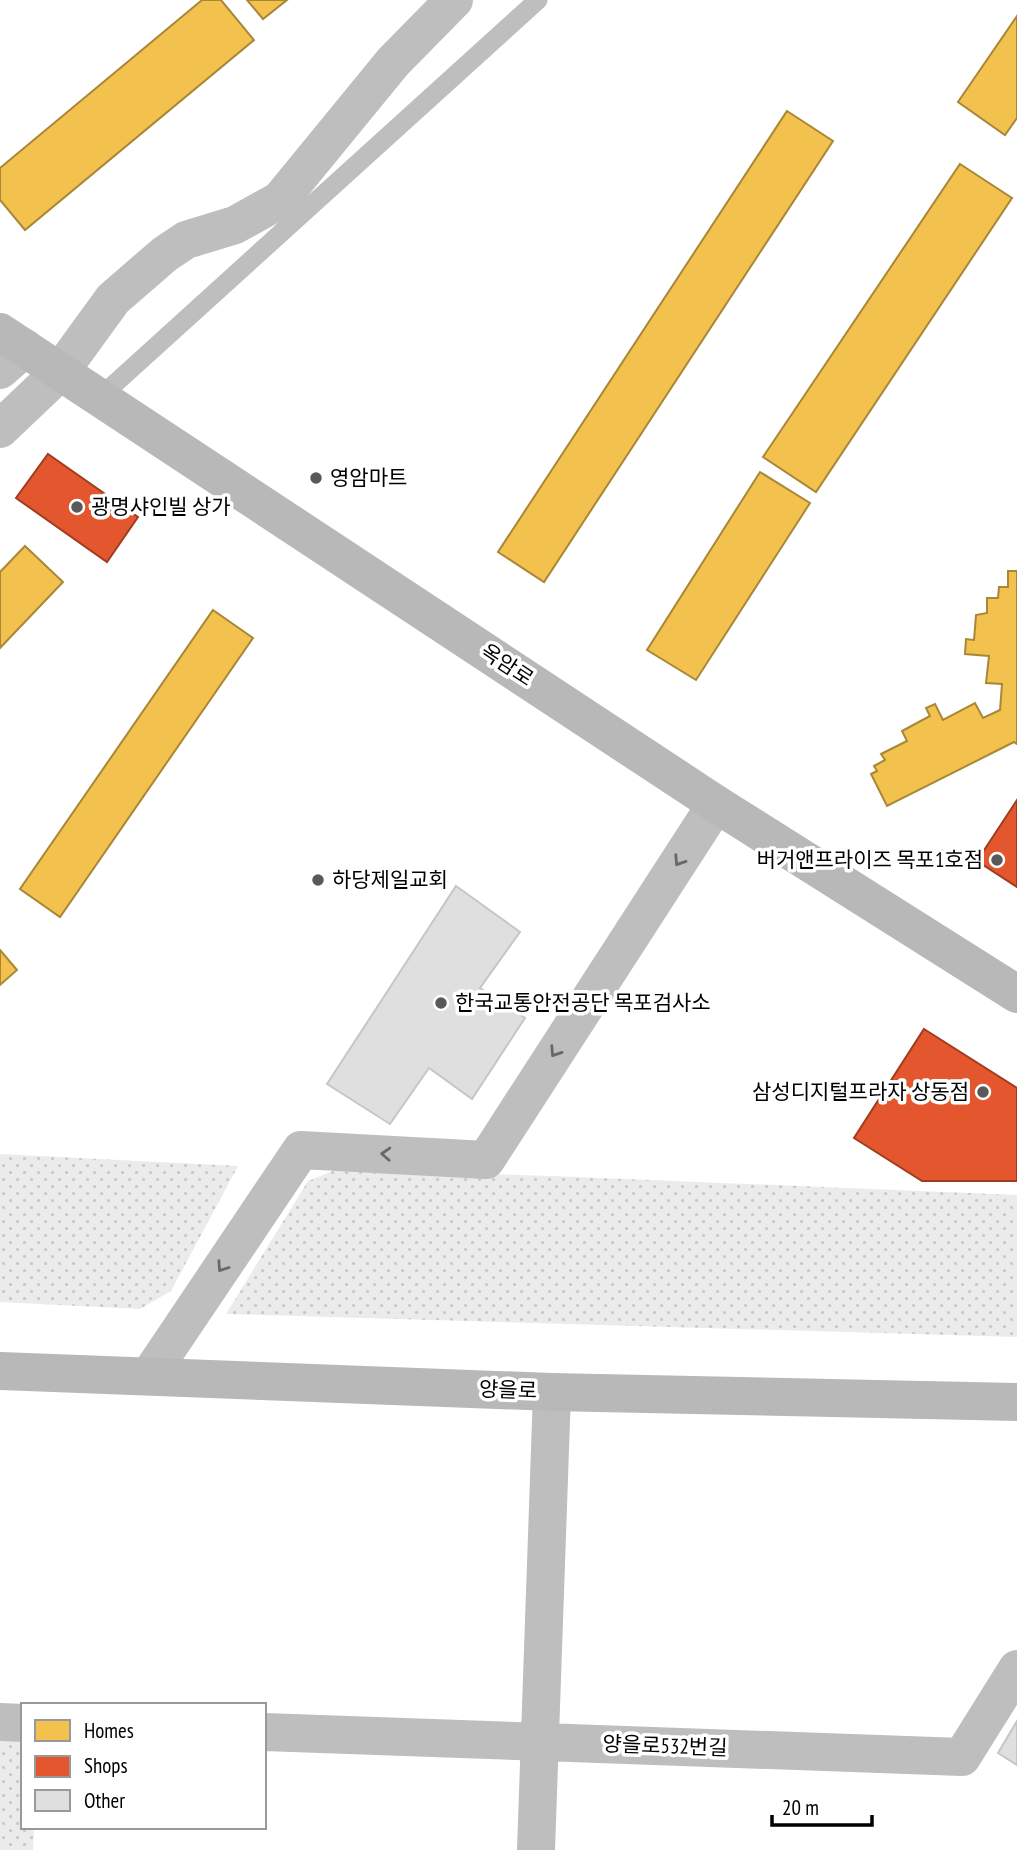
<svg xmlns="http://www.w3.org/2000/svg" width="1017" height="1850" font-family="'PT Sans Narrow','Noto Sans KR',sans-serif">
  <defs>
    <pattern id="park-dots" width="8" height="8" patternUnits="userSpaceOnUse" patternTransform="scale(1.75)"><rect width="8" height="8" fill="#ebebeb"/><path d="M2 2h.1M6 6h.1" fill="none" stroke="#c8c8c8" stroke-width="1.8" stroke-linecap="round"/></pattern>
  </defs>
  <rect width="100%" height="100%" fill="#fff"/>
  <path fill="url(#park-dots)" d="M0 1154 238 1166 171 1291 140 1309 0 1302Z
    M335 1170 552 1176 1017 1195V1337L226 1314 308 1181Z
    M0 1722 23 1723V1827H34L33 1850H0Z"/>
  <path fill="#f2c14e" stroke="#a98737" stroke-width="2" d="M202 0H221L254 40 25 230 0 200V168Z
    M247 0H287L263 19Z
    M1017 16V118L1005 135 958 102Z
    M787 111 833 141 544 582 498 552Z
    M960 164 1012 198 816 492 763 457Z
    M760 472 810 503 696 680 647 650Z
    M25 546 63 582 0 648V572Z
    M1008 571H1017V744L1014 742 887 806 871 774 877 771 874 766 885 760 881 754 907 741 902 731 930 716 926 708 935 704 943 720 975 703 983 718 1000 710 1002 684 986 683 989 656 965 654 966 639 974 640 976 615 987 613V598H998L999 587H1008Z
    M213 610 253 638 60 917 20 889Z
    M0 950 17 970 0 985Z"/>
  <path fill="#e4572e" stroke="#a03d20" stroke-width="2" d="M48 454 138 517 107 562 16 498Z
    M1017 800V887L977 861Z
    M924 1029 1017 1088V1181H922L854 1138Z"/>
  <path fill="#dfdfdf" stroke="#c6c6c6" stroke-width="2" d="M456 886 520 932 480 988 525 1018 472 1099 429 1068 390 1124 327 1084Z
    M1017 1721V1765L998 1753Z"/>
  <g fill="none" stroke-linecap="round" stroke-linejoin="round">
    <path stroke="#bebebe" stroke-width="19" d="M100 397 538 0"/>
    <path stroke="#bebebe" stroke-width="38" d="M0 370 25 348
      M0 429 60 372 113 299 165 254 186 240 235 225 280 200 393 62 454 0
      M149 1376 301 1150 486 1160 716 804
      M0 1722 23 1723
      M264 1732 962 1757 1017 1669
      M536 1850 552 1392"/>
    <path stroke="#b8b8b8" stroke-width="38" d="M0 332 716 804 1017 994
      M0 1371 552 1392 1017 1402"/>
  </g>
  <defs><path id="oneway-chevron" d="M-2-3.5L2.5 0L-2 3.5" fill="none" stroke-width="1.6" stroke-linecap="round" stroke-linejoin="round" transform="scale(1.75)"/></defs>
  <g stroke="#686868">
    <use href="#oneway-chevron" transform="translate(679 861) rotate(123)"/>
    <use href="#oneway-chevron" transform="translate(555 1052) rotate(123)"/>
    <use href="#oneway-chevron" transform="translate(386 1154) rotate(-177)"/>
    <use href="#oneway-chevron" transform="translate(222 1267) rotate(124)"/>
  </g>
  <g fill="#595959" stroke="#fff" stroke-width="2.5">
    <circle cx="316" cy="478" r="7"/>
    <circle cx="77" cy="507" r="7"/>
    <circle cx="997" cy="860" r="7"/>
    <circle cx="318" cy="880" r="7"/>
    <circle cx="441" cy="1003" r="7"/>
    <circle cx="983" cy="1092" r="7"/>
  </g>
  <g text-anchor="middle" stroke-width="7" stroke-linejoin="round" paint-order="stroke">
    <g font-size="21" fill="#000" stroke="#fff" text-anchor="start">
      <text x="330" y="485">영암마트</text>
      <text x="91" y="514">광명샤인빌 상가</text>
      <text x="983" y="867" text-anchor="end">버거앤프라이즈 목포1호점</text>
      <text x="332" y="887">하당제일교회</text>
      <text x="455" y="1010">한국교통안전공단 목포검사소</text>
      <text x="969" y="1099" text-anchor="end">삼성디지털프라자 상동점</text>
    </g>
    <g font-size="21" fill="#000" stroke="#fff">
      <text transform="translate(507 665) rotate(33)" y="7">옥암로</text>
      <text transform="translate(508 1390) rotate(2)" y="7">양을로</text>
      <text transform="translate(665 1746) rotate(2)" y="7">양을로532번길</text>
    </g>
  </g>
  <rect x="21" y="1703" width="245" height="126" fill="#ffffff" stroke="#999999" stroke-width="2"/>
  <rect x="35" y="1720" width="35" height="21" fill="#f2c14e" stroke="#999999" stroke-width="2"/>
  <text x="84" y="1738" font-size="21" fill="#000000">Homes</text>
  <rect x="35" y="1756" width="35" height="21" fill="#e4572e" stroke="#999999" stroke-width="2"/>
  <text x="84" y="1773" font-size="21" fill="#000000">Shops</text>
  <rect x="35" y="1790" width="35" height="21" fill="#dfdfdf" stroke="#999999" stroke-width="2"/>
  <text x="84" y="1808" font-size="21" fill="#000000">Other</text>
  <path d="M772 1815v10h100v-10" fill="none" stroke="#000000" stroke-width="3.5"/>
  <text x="782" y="1815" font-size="21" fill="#000000" stroke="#ffffff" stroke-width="5" paint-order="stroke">20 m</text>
</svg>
